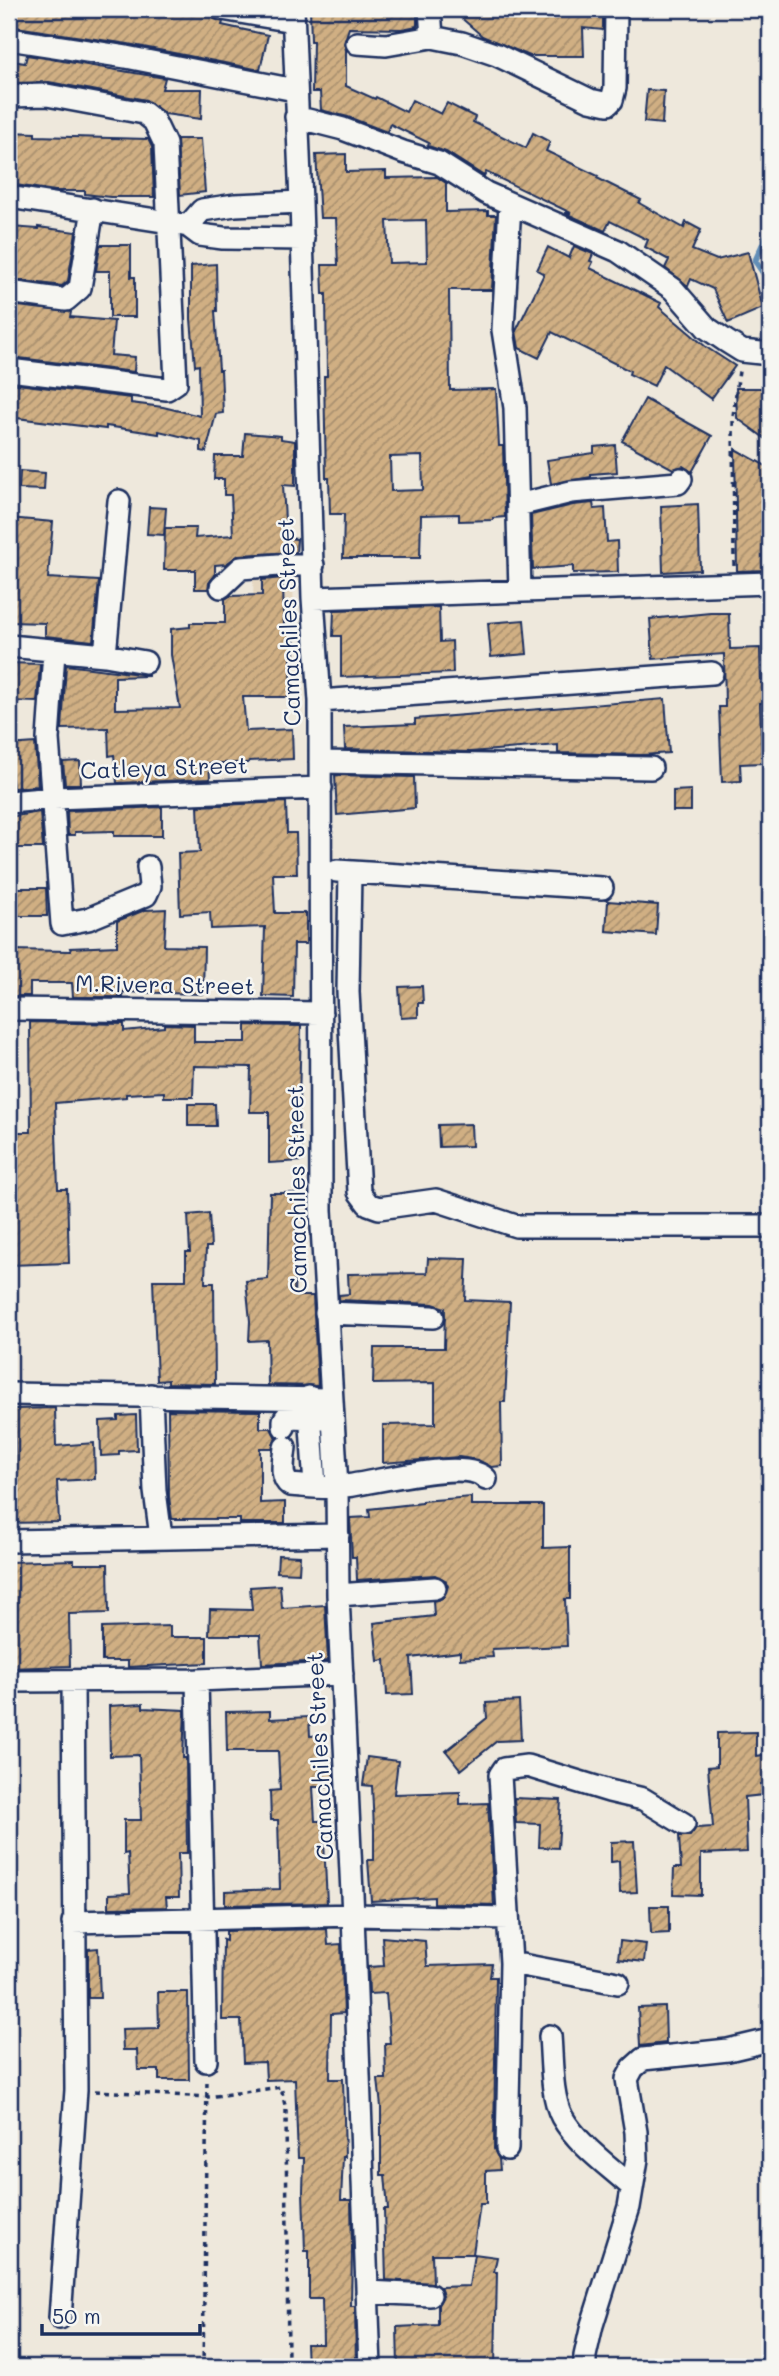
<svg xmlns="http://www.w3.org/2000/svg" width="779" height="2376" font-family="Mali,sans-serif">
  <defs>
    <pattern id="building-hatch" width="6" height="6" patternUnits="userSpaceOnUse" patternTransform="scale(1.75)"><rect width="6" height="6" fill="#d0af83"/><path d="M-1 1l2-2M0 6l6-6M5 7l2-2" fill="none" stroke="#a88f6e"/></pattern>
  </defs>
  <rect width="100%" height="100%" fill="#eee8dc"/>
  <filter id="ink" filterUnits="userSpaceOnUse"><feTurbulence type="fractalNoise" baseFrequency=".0143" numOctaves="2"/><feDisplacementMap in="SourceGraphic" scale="14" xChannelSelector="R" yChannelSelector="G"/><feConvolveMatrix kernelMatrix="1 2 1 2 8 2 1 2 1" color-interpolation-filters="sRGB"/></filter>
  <g filter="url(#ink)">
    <path fill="#e5d7c1" d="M293 569 294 631 254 632 253 570Z"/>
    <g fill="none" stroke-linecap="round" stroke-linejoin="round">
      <path stroke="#628eb7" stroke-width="6" d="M770 235H767L755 261 770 283"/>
    </g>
    <path fill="url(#building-hatch)" stroke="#1b2f5e" stroke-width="2" fill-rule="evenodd" d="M9 9H168L191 15 193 9 210 14 214 19 223 22 222 25 268 35 260 70 128 44 16 27 9 25Z
      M310 9H417V26L402 29 349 28 344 43 346 50V86L375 99 376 97 406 112 412 100 441 114 447 103 475 117 473 122 526 148 533 133 550 142 546 151 598 176 597 178 641 200 639 203 684 228 686 222 701 230 692 250 717 260 748 252 763 308 728 323 713 289 691 279 688 286 665 268 669 260 645 247 648 240 610 221 605 231 565 213H571L486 172 484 176 446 152 428 146 429 143 390 124 387 132 348 117 321 110 320 92H312L313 41H311Z
      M451 9H603V30L583 28 584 56H530L482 36Z
      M27 55 165 78 162 89H202L201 119 165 114 146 100 49 82 11 83 12 61 25 63Z
      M647 90 664 91 662 124 644 122Z
      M10 132 35 133V136L148 139 152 147 154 197H110L85 194V191H55L9 184Z
      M177 139H201L205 192 180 195Z
      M346 154V172L386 171V178L437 177 446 183V212L488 211V215H496L492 290H449L450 390 496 389 499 446H503L505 517 493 518V520L459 521V514L421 515 420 558H343L344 514H330L329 478H326L324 376H327L326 294H323L322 265H338L336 218H320L316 155ZM426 220 427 262 389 263 387 221ZM422 456 423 490 391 491 390 457Z
      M11 227 38 229V227L76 232 68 281 62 286 9 279Z
      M100 245H131V277H135V317H110V271H96Z
      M574 246 593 254 590 261 593 262 590 268 661 303 659 307 706 347 735 366 711 399 664 365 654 386 629 374 630 371 552 332 539 358 519 348 516 331 544 274 537 270 548 247 569 258Z
      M216 264 217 311H215L219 370H221L223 413 216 414 206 452 201 451V441L159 431V434L106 426V429L9 417V383L131 398V403L163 407 200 416 199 365 195 366 191 319V266Z
      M9 305 71 312 70 317 114 321 111 355 135 357 134 372 11 357 13 328 9 327Z
      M736 388H765L770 392V442L737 418Z
      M645 399 712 436 692 472 683 466 673 469 622 441Z
      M245 433 281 436V439L295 441V486L283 485 286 538 297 539 296 552 239 555 226 564 215 565V575L209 583 208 589H195V570H164L165 528H196L195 538 233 535 231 495H224V479H214L215 456H243Z
      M615 445 617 472 591 474V477L551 484 547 460 594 453V447Z
      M735 449 770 468V539H766L767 570 737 571Z
      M20 471 45 473 44 490 19 489Z
      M593 503 594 509 605 508 607 542 617 541 618 572 573 573V566L533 569 531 515 573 505Z
      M698 504 700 570 663 572 661 506Z
      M149 507 166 508 164 535 147 534Z
      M9 518 53 522 48 578 99 581 93 641 45 636V623L9 622Z
      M283 578 284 630H294L295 659H291L292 697H243L246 731 292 729 293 759 249 761 248 763H209L210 779 117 783 114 755 109 756 108 728 62 729 66 665 148 675V676L115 677V709L180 708 171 655V629L190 627V623H225V599L230 596 262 595V580Z
      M439 607 440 642 452 641 453 673 341 677V636H333L334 610Z
      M710 613H729L730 649 760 648 761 683H770V703H760L762 763 740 764 741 781 722 782 719 707H725L724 654 653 659 650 619Z
      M524 620 527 654 491 657 488 623Z
      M9 663 40 664 37 702 9 701Z
      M665 699 669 753 643 755 558 753V745L470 752 345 749 344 727 415 724V719Z
      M35 743 38 786 13 788 9 745Z
      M80 761 81 784H65L63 762Z
      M335 775 414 777 415 808 337 815Z
      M691 790V811H673V791Z
      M286 802 287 833H296L297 874H273L275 913H306V944H294L293 997 263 996 265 927 211 929 210 912 180 914 178 853 200 852 198 806Z
      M162 807V836H114V831L75 832V835H68L67 811Z
      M40 812 43 848H9V817Z
      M9 888H46L47 916H9Z
      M608 901 658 905 656 935 606 931Z
      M166 909 164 946 204 947 203 994 122 992 123 997H73L72 983H30V996H9V950L71 951 70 948 117 946V921L145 910Z
      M422 986 423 1003H418V1017L401 1018 399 987Z
      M30 1022 124 1024V1031L164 1027V1024L194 1025V1042H246V1025L301 1026 298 1139H301L302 1161 269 1163V1112H250L251 1067 194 1066 193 1097H164V1092L126 1094V1097L55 1103 58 1189H67L69 1263 9 1265V1132H31Z
      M188 1104H215L216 1126H188Z
      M471 1124 472 1146 439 1147 438 1125Z
      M270 1193H297L294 1296H313L318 1386 268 1385 267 1340 249 1341 250 1321 246 1281 268 1279Z
      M209 1213 211 1247H206L205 1283H214L215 1384 168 1383V1380L157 1381 153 1280H186V1252H190L188 1215Z
      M428 1258 467 1259 465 1300 510 1302 505 1402H501L502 1466 491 1467 478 1460 459 1457 383 1463V1425L435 1424V1383L373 1384 374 1348H444L445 1308 433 1304 339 1300V1295L349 1294 348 1274 427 1273Z
      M55 1408 56 1446 94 1443 95 1479 57 1481 59 1522 9 1523V1503H17L14 1409Z
      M168 1410 260 1411V1428H271L276 1438 272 1448H260V1503L285 1502V1523H240V1519H172L169 1497Z
      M136 1415 137 1450 119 1451V1455L101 1456 100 1421 118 1420V1416Z
      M471 1497V1505H543V1548L570 1547V1599H565L567 1646 492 1649 493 1657 460 1659V1652L411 1658 413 1694 387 1695 385 1660 378 1661 374 1623 434 1616 433 1601 443 1598 448 1586 445 1580 435 1575 357 1580 356 1557H352L350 1518 370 1517 369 1509 422 1503V1501Z
      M278 1555 300 1556 299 1573 277 1572Z
      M74 1560V1564H108L109 1613 69 1614 70 1666 9 1668V1562Z
      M280 1585 282 1608 325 1605 328 1661 262 1664 260 1635H209L210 1609 252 1610 250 1587Z
      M170 1626V1637H207V1663L128 1667V1661H102V1628Z
      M519 1701 521 1740 497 1741 461 1770 446 1751 487 1718 486 1703Z
      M143 1704V1708L185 1710 183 1758H186L187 1853H178L179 1897H166L167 1907 109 1908V1894L130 1893 128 1853 124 1854V1820H141L139 1755 110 1756 109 1706Z
      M270 1711V1719L309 1717 310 1736 325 1735 327 1765H333L334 1787H313L315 1821H323L327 1903 225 1905V1891L280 1889 278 1820H271L270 1791 280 1790 278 1751H227L226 1712Z
      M756 1732V1756L770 1754V1783L761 1784 763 1795 745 1797 747 1852 701 1854V1895L673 1894 674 1868H681L679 1836H690L696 1828 713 1827 708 1767 717 1766V1733Z
      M367 1757 398 1761 394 1794 460 1792V1804L488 1803 494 1905 434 1903V1897L371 1901 368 1860H374V1830L372 1786 363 1785Z
      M514 1798 561 1800 558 1848 539 1847 540 1824 516 1823Z
      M634 1841 637 1892 620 1893 619 1861 611 1862V1842Z
      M650 1906H669V1933L651 1934Z
      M327 1929 328 1945 341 1944 344 2013 331 2014 330 2079H343L345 2157H343L341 2200H351L352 2250 351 2306H355L356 2367H307L306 2344H323L322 2299H309V2251H305L303 2192 304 2158H298L295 2079 266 2080 265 2062 243 2063 241 2020H222L223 1940 226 1941V1931Z
      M382 1937 425 1941 427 1966 492 1964 490 1977H496L494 2149 499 2159 500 2170 486 2171V2204H480L473 2254H432L433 2283 386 2280 384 2209H388L385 2175H381V2107L378 2079H386L385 2043H390L386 1993 369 1994 368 1967 384 1966Z
      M620 1941 646 1944 644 1962 618 1959Z
      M98 1948 100 1998H88V1949Z
      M158 1992H188L189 2080H159V2070H138L137 2050H123L122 2029 159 2028Z
      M665 2007 666 2043 640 2046 638 2008Z
      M474 2254 497 2257 494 2272H497L495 2367H398L397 2327 438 2325V2305L443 2296 440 2287 469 2286Z"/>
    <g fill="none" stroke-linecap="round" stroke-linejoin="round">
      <defs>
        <path id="minor" d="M222 9 293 21
          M293 9 301 202 313 598 320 701 321 1210 337 1487 338 1595 353 1915 370 2367
          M430 9 432 37
          M9 39 126 57 295 90
          M357 43 386 45 432 37 462 43 497 55 590 100 608 104 612 100 615 88 616 9
          M9 96 47 95 144 113 154 121 165 144 176 383 167 389 9 370
          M296 117 343 129 403 152 439 163 486 193 618 251 673 289 707 328 726 341 742 351 770 354
          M9 197 169 222 188 226 200 235 223 238 303 239
          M510 204 503 330 515 408 520 591
          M188 226 202 210 235 205 301 202
          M9 292 66 300 80 288 93 209
          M518 505 571 492 678 483 681 479
          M221 587 241 568 279 565H313
          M313 598 770 583
          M9 646 105 655 145 662
          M54 652 48 739 62 924 88 919 146 895 150 886 148 867
          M105 655 119 501
          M320 701 712 673
          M320 762 651 768
          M9 802 54 798 321 788
          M337 871 602 888
          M350 872 348 992 359 1192 368 1204 379 1208 436 1200 516 1226H770
          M9 1009 321 1013
          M326 1313 433 1317
          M9 1394 330 1399
          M151 1395 155 1491 161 1537
          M309 1397 315 1486
          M284 1427V1420L286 1417 323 1418
          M285 1447C284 1460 279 1477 290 1485 306 1486 323 1489 338 1487 368 1485 467 1456 486 1479
          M9 1541 338 1535
          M338 1595 435 1588
          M197 1680 206 2061
          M9 1681 197 1680 342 1674
          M73 1922 353 1915 508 1918
          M511 1963 618 1983
          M550 2036C552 2059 551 2097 562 2117 578 2145 609 2166 632 2187
          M507 2149 511 1963 500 1775 504 1769 527 1766 609 1791 643 1799 684 1824
          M367 2292 430 2295
          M60 2318 76 2090 73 1681
          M585 2367V2356L592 2325 629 2207 637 2159 636 2132 627 2079 633 2068 643 2059 728 2050 770 2040"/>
      </defs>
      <use href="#minor" stroke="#1b2f5e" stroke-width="26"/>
      <path stroke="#1b2f5e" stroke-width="3.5" stroke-dasharray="5 5" stroke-linecap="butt" d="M734 566 733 416 739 371
        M95 2091 208 2097 281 2087 286 2110 288 2367
        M203 2367 207 2080"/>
      <use href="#minor" stroke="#f6f6f2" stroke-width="21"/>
    </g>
  </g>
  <g text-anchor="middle" stroke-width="5" stroke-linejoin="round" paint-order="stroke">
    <g font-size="23" fill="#1b2f5e" stroke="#f6f6f2">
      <text transform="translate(289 622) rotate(-92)" y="8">Camachiles Street</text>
      <text transform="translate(164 768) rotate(-2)" y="8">Catleya Street</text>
      <text transform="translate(165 985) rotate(1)" y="8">M.Rivera Street</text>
      <text transform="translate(297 1189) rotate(-91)" y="8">Camachiles Street</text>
      <text transform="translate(320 1756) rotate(-93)" y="8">Camachiles Street</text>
    </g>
  </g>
  <rect width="779" height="2376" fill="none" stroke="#f6f6f2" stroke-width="35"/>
  <rect x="18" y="18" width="744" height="2341" fill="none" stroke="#1b2f5e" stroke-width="2.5" filter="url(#ink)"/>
  <path d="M42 2324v10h158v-10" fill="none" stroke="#1b2f5e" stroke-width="3.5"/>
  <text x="52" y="2324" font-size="21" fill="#1b2f5e" stroke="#f6f6f2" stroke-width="5" paint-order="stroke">50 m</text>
</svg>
